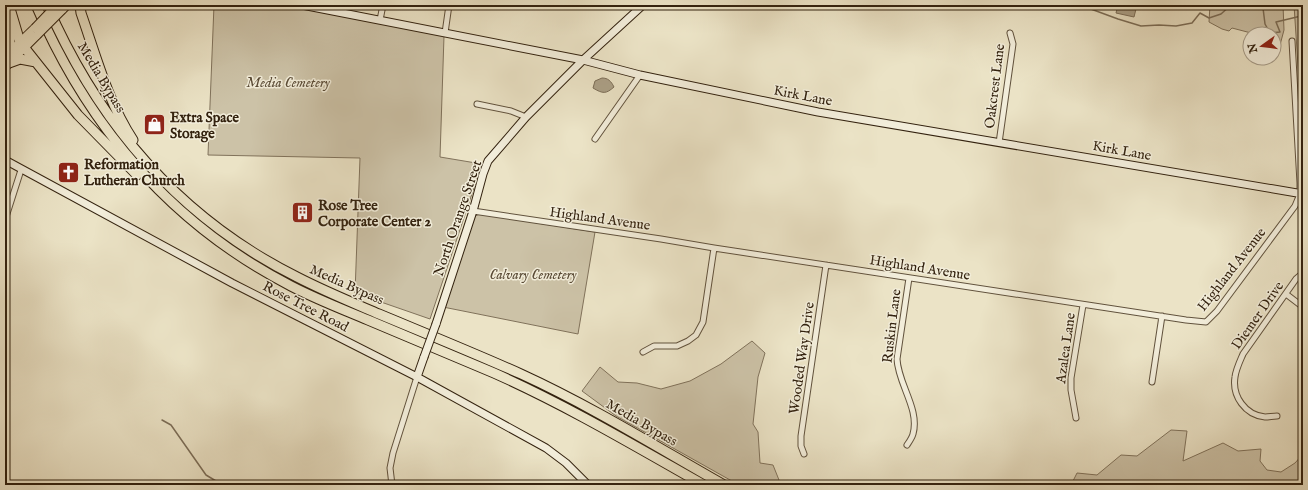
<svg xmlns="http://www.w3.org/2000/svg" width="1308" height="490" font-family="'IM FELL English',serif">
  <rect width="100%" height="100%" fill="#ebe3c6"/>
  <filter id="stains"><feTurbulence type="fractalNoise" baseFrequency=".005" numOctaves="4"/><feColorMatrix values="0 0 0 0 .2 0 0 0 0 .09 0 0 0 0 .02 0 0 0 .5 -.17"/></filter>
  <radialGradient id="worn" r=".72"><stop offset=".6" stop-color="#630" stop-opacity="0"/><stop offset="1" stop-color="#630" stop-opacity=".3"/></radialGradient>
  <path fill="#ccc2a7" stroke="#80725b" d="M214 5H287L444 36 440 157 482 164 430 319 355 293 360 158 208 155Z
    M1210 5H1283L1284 30 1280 45 1274 46V34H1255L1232 28 1229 31 1222 29 1209 22Z
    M1294 5H1303V141Z
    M480 214 595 232 578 334 443 307 473 219 475 216Z
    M752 341 765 353 758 377 753 424 758 432 760 463 773 465 781 485H739L616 416 582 391 600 367 618 382 637 383 661 389 690 381 721 364Z
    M1171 430 1187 431 1183 461 1223 443 1238 451 1261 449 1260 461 1267 470 1281 472 1295 463 1303 454V485H1258L1239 481 1224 485H1071L1077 473 1097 475 1121 455 1137 456Z"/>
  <path fill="#aca188" stroke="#7c6e58" d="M1118 5H1137L1134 17 1116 13Z
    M602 78C608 78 611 81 614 87 606 94 603 94 593 88L595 81Z"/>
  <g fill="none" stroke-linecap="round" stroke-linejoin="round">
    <path stroke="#7c6e58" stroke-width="1.5" d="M1080 5 1118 19 1141 26 1159 25 1176 26 1192 23 1200 13 1209 18 1221 14 1231 5
      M1261 5 1263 8 1265 24 1270 33 1280 32 1276 22 1301 16 1303 17
      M162 420 171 425 206 475 216 481 226 485"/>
    <defs>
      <path id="street" d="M380 20 383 5
        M445 33 449 5
        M477 104 511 111 526 117
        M595 139 640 75
        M999 143 1013 44 1010 33
        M473 211 661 239 714 248 1186 320 1206 322 1217 311 1295 206 1300 194V183L1292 41
        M5 220 21 170
        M1286 294 1303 307
        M643 352 654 346H677L688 341 696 335 703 322 714 248
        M1152 382 1162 316
        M1277 416C1273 416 1269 417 1265 417 1245 415 1232 396 1235 377 1236 369 1240 361 1243 354L1296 279 1303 273
        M1076 418 1071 390V378L1083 305
        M907 445C909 442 912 438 913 434 920 409 898 384 897 359L909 278
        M804 454 801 446V436L826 265
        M392 485 390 468 393 453 417 377"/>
      <path id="secondary" d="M302 5 583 60 640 75 818 112 1303 194
        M5 160 232 283 417 377 546 448 566 463 588 485
        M436 324 473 211 483 174 488 161 526 117 583 60 643 5
        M417 377 424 357"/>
      <path id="primary" d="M62 10 67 5
        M6 56 35 28
        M5 67 37 35"/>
      <path id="highway" d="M9 5 20 42 78 115 137 175
        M36 5C89 128 171 224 291 286 316 299 342 309 368 320 410 338 452 355 494 373 566 405 635 446 704 485
        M47 5C99 124 181 219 297 277 324 291 351 302 379 314 427 334 474 353 521 374 591 406 657 447 724 485
        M80 5 81 13C96 56 108 102 133 140
        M7 55 10 42V18
        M9 63 20 59 36 62"/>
    </defs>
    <use href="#street" stroke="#61523d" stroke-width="7"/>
    <use href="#secondary" stroke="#33220f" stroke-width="9"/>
    <use href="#primary" stroke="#33220f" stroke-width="10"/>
    <use href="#highway" stroke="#33220f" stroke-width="11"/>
    <use href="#street" stroke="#f2edda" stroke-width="5"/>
    <use href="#secondary" stroke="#f2edda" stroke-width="7"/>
    <use href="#primary" stroke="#ebe3c6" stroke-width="8"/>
    <use href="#highway" stroke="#ebe3c6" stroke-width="9"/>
    <defs>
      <path id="secondary-bridge" d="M424 357 436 324"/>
      <path id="primary-bridge" d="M35 28 57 5
        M37 35 62 10"/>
    </defs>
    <use href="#secondary-bridge" stroke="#33220f" stroke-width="9" stroke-linecap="butt"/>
    <use href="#primary-bridge" stroke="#33220f" stroke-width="10" stroke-linecap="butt"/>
    <use href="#secondary-bridge" stroke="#f2edda" stroke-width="7"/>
    <use href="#primary-bridge" stroke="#ebe3c6" stroke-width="8"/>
  </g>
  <defs>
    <symbol id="shop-square" viewBox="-11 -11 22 22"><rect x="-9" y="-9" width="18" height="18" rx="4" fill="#8f2418" stroke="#f2edda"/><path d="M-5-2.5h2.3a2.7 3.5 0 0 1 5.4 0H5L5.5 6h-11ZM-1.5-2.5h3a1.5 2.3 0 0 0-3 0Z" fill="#fff"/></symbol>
    <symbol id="church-square" viewBox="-11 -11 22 22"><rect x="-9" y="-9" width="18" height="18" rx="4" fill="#8f2418" stroke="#f2edda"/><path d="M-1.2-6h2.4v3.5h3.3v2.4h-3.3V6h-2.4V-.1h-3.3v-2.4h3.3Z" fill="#fff"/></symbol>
    <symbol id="building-square" viewBox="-11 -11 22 22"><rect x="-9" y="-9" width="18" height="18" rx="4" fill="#8f2418" stroke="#f2edda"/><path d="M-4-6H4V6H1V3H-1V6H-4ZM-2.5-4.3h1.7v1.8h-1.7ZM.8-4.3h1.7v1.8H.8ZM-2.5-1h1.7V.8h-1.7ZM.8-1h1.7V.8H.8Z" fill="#fff"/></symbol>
  </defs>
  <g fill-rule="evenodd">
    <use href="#shop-square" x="142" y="112" width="25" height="25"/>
    <use href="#church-square" x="56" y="160" width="25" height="25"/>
    <use href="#building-square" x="290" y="200" width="25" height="25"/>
  </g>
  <g text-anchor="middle" stroke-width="3" stroke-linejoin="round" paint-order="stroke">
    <g font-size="14" fill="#33220f" stroke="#f2edda">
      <text transform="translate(102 77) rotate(59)" y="5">Media Bypass</text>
      <text transform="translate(994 86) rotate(-83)" y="5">Oakcrest Lane</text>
      <text transform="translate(803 95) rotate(11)" y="5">Kirk Lane</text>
      <text transform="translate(1122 150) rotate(10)" y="5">Kirk Lane</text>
      <text transform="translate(457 218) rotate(-71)" y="5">North Orange Street</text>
      <text transform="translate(600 218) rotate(8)" y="5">Highland Avenue</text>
      <text transform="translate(920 267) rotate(9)" y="5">Highland Avenue</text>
      <text transform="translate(1231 269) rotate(-52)" y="5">Highland Avenue</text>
      <text transform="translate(347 284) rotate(24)" y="5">Media Bypass</text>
      <text transform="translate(306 306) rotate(27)" y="5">Rose Tree Road</text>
      <text transform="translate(1257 315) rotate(-55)" y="5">Diemer Drive</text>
      <text transform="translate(891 326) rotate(-83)" y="5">Ruskin Lane</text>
      <text transform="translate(1065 348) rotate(-82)" y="5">Azalea Lane</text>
      <text transform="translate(801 358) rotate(-82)" y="5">Wooded Way Drive</text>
      <text transform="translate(642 422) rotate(30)" y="5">Media Bypass</text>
    </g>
    <g font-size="14" font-style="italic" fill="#594a35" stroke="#f2edda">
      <text x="288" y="87">Media Cemetery</text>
      <text x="533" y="279">Calvary Cemetery</text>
    </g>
    <g font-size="14" font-weight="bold" fill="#33220f" stroke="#f2edda" text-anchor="start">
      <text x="170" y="122">Extra Space<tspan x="170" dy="16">Storage</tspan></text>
      <text x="84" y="169">Reformation<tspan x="84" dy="16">Lutheran Church</tspan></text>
      <text x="318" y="210">Rose Tree<tspan x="318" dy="16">Corporate Center 2</tspan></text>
    </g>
  </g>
  <rect width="1308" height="490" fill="none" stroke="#ebe3c6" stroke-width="20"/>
  <rect x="6" y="6" width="1296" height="478" fill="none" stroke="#33220f" stroke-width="2"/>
  <rect x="10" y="10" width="1288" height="470" fill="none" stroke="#33220f"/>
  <g transform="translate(1262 46) rotate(256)"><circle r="19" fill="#f2edda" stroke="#a69c89"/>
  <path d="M0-3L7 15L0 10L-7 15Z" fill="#8f2418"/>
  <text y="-6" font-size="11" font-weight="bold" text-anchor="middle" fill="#33220f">N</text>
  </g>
  <rect width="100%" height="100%" filter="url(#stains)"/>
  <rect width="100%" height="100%" fill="url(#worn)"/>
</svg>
